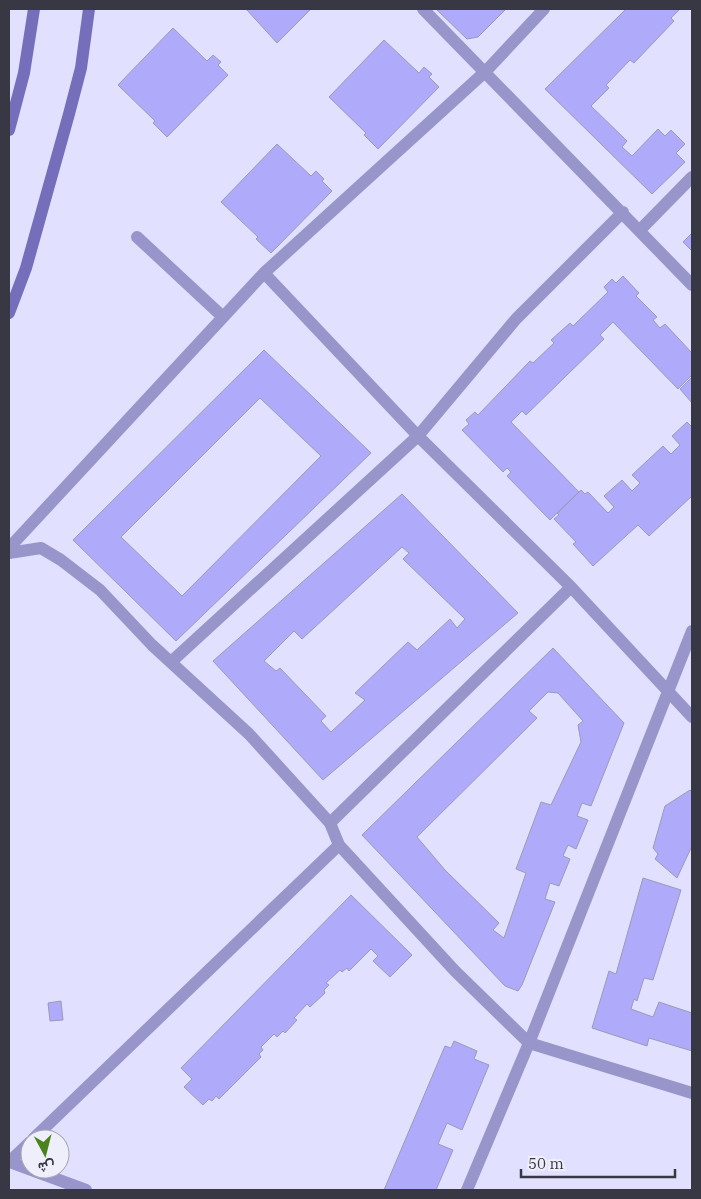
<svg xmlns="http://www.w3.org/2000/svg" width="701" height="1199" font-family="'IBM Plex Serif',Vazirmatn,serif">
  <rect width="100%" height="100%" fill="#e1e0fe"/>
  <path fill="#afaaf9" stroke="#9b9ab6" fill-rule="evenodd" d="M246 9H311L277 43Z
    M436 9H506L478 37 467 39Z
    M626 9H680L671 18 674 21 634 63 630 60 606 85 609 88 591 106 627 141 622 147 632 156 658 129 665 136 671 130 685 144 676 153 685 162 652 194 545 89Z
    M173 28 207 61 213 55 221 62 218 65 228 75 167 137 153 123 155 121 118 85Z
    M384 40 419 73 424 67 432 74 429 77 439 87 378 149 364 135 366 133 329 97Z
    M277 144 311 176 316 171 324 179 322 181 332 191 271 253 256 239 258 237 221 202Z
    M692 233V251L683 242Z
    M623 276 639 293 636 296 657 317 653 320 660 328 665 324 692 353V375L678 389 613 322 600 335 604 339 526 415 522 411 511 422 579 492 550 520 507 476 511 472 507 468 503 472 462 430 469 424 466 420 475 412 478 415 530 361 533 363 554 343 551 340 570 323 573 326 608 292 604 287 612 279 616 283Z
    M264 350 371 453 176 641 73 540ZM260 398 321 456 182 596 121 537Z
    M692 377V403L680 389Z
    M687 422 692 427V496L649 536 638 525 593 566 573 544 576 542 554 519 559 515 557 513 581 490 585 494 588 492 608 513 614 507 604 496 622 480 632 491 640 483 632 475 663 446 671 454 680 445 672 436Z
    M402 494 518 613 323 780 213 661ZM402 547 409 553 403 559 465 619 457 628 450 619 417 650 408 642 355 693 365 700 331 732 321 721 326 716 280 668 276 671 264 661 294 631 302 639Z
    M553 648 624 723 591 806 582 803 577 816 588 820 576 849 568 845 563 856 570 859 559 886 550 883 545 899 555 902 522 985 518 991 505 986 362 835ZM548 692 558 693 583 721 578 725 581 742 551 805 541 802 516 869 526 873 504 938 493 930 499 923 445 870 417 837 537 718 529 711Z
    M690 790 692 792V846L677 878 655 859 658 854 653 848 665 806Z
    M643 878 681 890 653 980 644 978 637 1001 634 999 631 1009 653 1017 659 1002 692 1013V1051L649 1038 647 1046 592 1028 609 971 616 974Z
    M351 895 412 955 390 977 373 961 378 956 371 949 349 971 347 968 342 972 340 970 326 983 329 985 324 990 325 993 310 1007 307 1004 294 1018 297 1020 285 1033 283 1031 277 1037 274 1034 261 1047 263 1050 259 1054 261 1057 219 1099 216 1096 212 1101 209 1099 203 1105 184 1087 192 1079 181 1068Z
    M61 1001 63 1020 50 1021 48 1003Z
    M454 1041 477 1051 474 1059 489 1065 462 1130 447 1123 438 1144 453 1150 436 1190H384L445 1046 451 1048Z"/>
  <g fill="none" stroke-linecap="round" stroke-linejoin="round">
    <path stroke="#9895ca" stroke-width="12" d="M137 237 223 317"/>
    <path stroke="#9895ca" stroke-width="12" d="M423 9 692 285
      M640 230 692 177
      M264 273 418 436 571 587 692 717
      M9 548 264 273 486 71 544 9
      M9 553 41 548 61 560 100 590 152 645 249 734 330 823 339 845 455 971 529 1043 692 1093
      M171 662 418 436 516 319 623 212
      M330 823 571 587
      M33 1139 339 845
      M9 1162 30 1142
      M10 1162 86 1190
      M467 1190 529 1043 692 631"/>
    <path stroke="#756ebb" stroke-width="12" d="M9 130 24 73 34 9
      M9 313 26 268 69 114 81 68 89 9"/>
  </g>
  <rect width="701" height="1199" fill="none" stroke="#383844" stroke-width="20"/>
  <g transform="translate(45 1154) rotate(173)"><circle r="24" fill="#efeffc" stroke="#a6a6b2"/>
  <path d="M0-4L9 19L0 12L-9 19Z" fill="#4a831e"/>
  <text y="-8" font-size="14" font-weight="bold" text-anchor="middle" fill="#383844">ش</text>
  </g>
  <path d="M521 1169v8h154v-8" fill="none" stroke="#383844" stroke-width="2.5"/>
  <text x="528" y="1169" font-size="15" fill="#383844" stroke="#efeffc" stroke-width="4" paint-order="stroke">50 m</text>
</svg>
